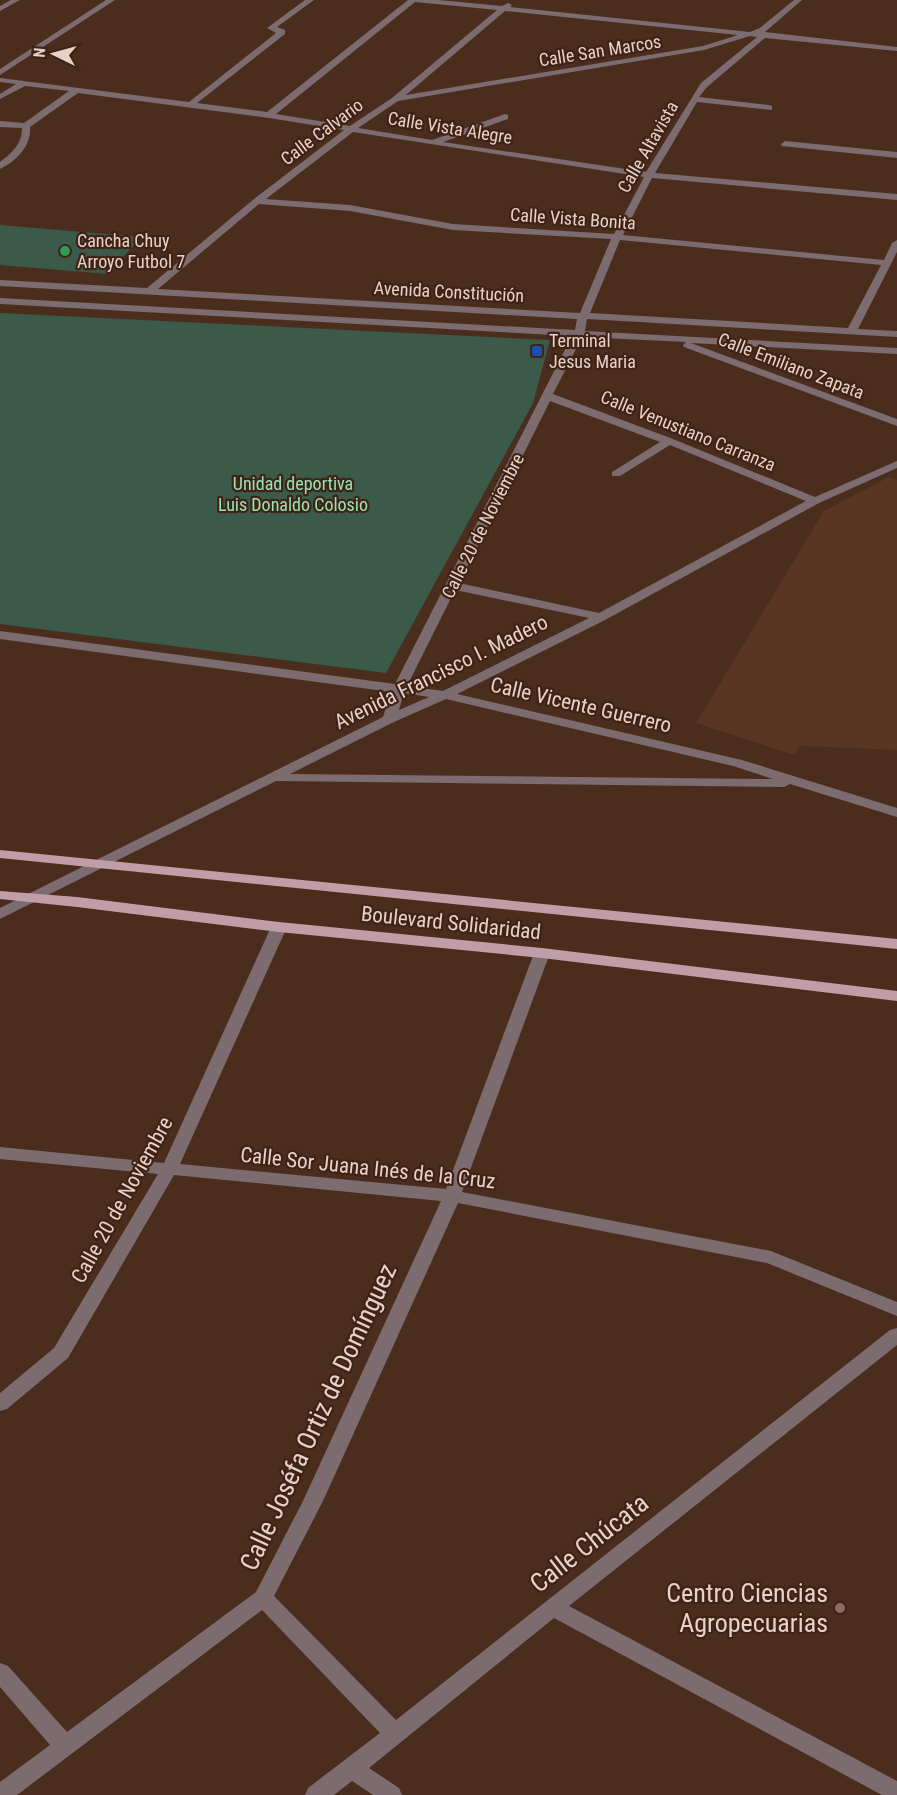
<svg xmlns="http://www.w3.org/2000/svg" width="897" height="1795" font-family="'Roboto Condensed',sans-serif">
  <rect width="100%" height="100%" fill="#4b2d1e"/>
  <path fill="#593523" d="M889 477 897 480V750L800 746 794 755 696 723 824 511Z"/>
  <path fill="#3b5a49" d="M0 225 141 237 108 274 0 265Z
    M0 313 550 340 533 403 386 673 0 624Z"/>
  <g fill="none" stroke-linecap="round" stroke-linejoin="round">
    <path fill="#7c6b6f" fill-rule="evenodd" d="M11 0H20L0 11V6Z
      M106 0H115L0 75V69Z
      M305 0H314L277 27 285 30V34L197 103 267 112 408 0H439L502 6 508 3 512 5 510 7 750 32 760 28 794 0H802L765 32 897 47V51L765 38 707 87 699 97 769 105 772 106V110L697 102 655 173 897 194V200L652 178 623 235 884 260 892 243 897 240V252L858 329 897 331V337L587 319 585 331 897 348V354L691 343 897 419V426L684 347 683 345 686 342 582 337 553 394 673 439 815 497 897 461V468L819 503 605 620 457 694 742 760 897 808V817L790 784 784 787 276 781 0 919V908L383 717 391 692 0 639V631L395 684 572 336 0 304V298L575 330 577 319 0 286V280L147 288 254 199 344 130 269 118 78 93 30 127C32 145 16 162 0 169V162C12 153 22 144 22 128L0 127V121L24 123 69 91 25 86 0 99V94L16 84 0 82V78L189 102 276 33 267 28ZM415 2 497 10 392 98 350 126 276 114ZM505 11 738 35 703 46 406 95ZM750 36 757 37 701 83 646 172 443 142 508 119V115L505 114 432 140 358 128 398 101 704 50ZM353 132 644 177 614 234 453 224 350 205 266 199ZM259 204 350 211 453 230 611 239 580 313 158 289ZM620 240 881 265 848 328 590 313ZM550 401 660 442 612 472V476H620L670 445 806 501 599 613 459 583ZM455 590 589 618 443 691 407 686ZM404 693 429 697 399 710ZM446 699 733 766 773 779 290 774 394 722Z
      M785 141 897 152V158L782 146 781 144Z
      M279 922 287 927 180 1164 446 1189 534 953 542 948 550 953 462 1192 771 1251 897 1302V1316L767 1263 458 1203 323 1501 274 1596 396 1720 890 1330 897 1328V1345L569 1606 897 1781V1795H882L554 1618 369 1768 399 1788 402 1795H373L352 1781 334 1795H305L308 1788 380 1733 262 1610 17 1795H0V1782L50 1745 0 1687V1663L8 1666 67 1732 256 1592 303 1501 441 1201 174 1175 68 1358 7 1409 0 1411V1393L54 1348 158 1174 0 1159V1147L164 1163 271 927Z"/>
    <path fill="#c09ea7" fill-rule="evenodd" d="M0 850 897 939V949L0 858Z
      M0 891 77 897 279 922 542 948 897 991V1001L542 958 279 932 77 907 0 899Z"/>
  </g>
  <circle fill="#2e9e5b" stroke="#402315" stroke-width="2" cx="65" cy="251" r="6"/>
  <rect fill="#1a4fb4" stroke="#402315" stroke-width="2" x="531" y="345" width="12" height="12" rx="3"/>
  <circle fill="#8d6e63" stroke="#402315" stroke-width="2" cx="840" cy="1608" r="6"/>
  <g text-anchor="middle" stroke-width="4.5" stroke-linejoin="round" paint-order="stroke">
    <g font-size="18" fill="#e6d2c9" stroke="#402315">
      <text transform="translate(600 51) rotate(-9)" y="6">Calle San Marcos</text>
      <text transform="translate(450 128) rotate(9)" y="6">Calle Vista Alegre</text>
      <text transform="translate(322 132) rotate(-37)" y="6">Calle Calvario</text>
      <text transform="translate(648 147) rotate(-60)" y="6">Calle Altavista</text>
      <text transform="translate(573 219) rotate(4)" y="6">Calle Vista Bonita</text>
      <text transform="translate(449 292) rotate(3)" y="6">Avenida Constitución</text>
      <text transform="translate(791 366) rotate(21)" y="6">Calle Emiliano Zapata</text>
      <text transform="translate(688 431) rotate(22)" y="6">Calle Venustiano Carranza</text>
      <text transform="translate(483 526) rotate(-63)" y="6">Calle 20 de Noviembre</text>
    </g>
    <g font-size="18" fill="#e6d2c9" stroke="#402315" text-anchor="start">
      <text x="77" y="247">Cancha Chuy<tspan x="77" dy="21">Arroyo Futbol 7</tspan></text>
      <text x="549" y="347">Terminal<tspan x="549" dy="21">Jesus Maria</tspan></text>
    </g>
    <g font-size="18" fill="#94e3b9" stroke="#402315">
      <text x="293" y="490">Unidad deportiva<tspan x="293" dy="21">Luis Donaldo Colosio</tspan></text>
    </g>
    <g font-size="21" fill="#e6d2c9" stroke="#402315">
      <text transform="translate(441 672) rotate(-26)" y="7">Avenida Francisco I. Madero</text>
      <text transform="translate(581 705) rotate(13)" y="7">Calle Vicente Guerrero</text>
      <text transform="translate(451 923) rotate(6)" y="7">Boulevard Solidaridad</text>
      <text transform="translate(368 1168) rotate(6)" y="7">Calle Sor Juana Inés de la Cruz</text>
      <text transform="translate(122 1200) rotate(-61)" y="7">Calle 20 de Noviembre</text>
    </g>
    <g font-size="26" fill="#e6d2c9" stroke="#402315">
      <text transform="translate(318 1417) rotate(-65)" y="9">Calle Joséfa Ortiz de Domínguez</text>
      <text transform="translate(589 1543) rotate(-38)" y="9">Calle Chúcata</text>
    </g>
    <g font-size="26" fill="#e6d2c9" stroke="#402315" text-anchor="end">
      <text x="828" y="1602">Centro Ciencias<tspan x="828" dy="30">Agropecuarias</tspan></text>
    </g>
  </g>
  <g transform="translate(54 54) rotate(275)" stroke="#402315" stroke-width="4.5" paint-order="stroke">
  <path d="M0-4.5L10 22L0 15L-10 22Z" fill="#e6d2c9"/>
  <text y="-9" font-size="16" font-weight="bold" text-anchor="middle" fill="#e6d2c9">N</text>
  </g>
</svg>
